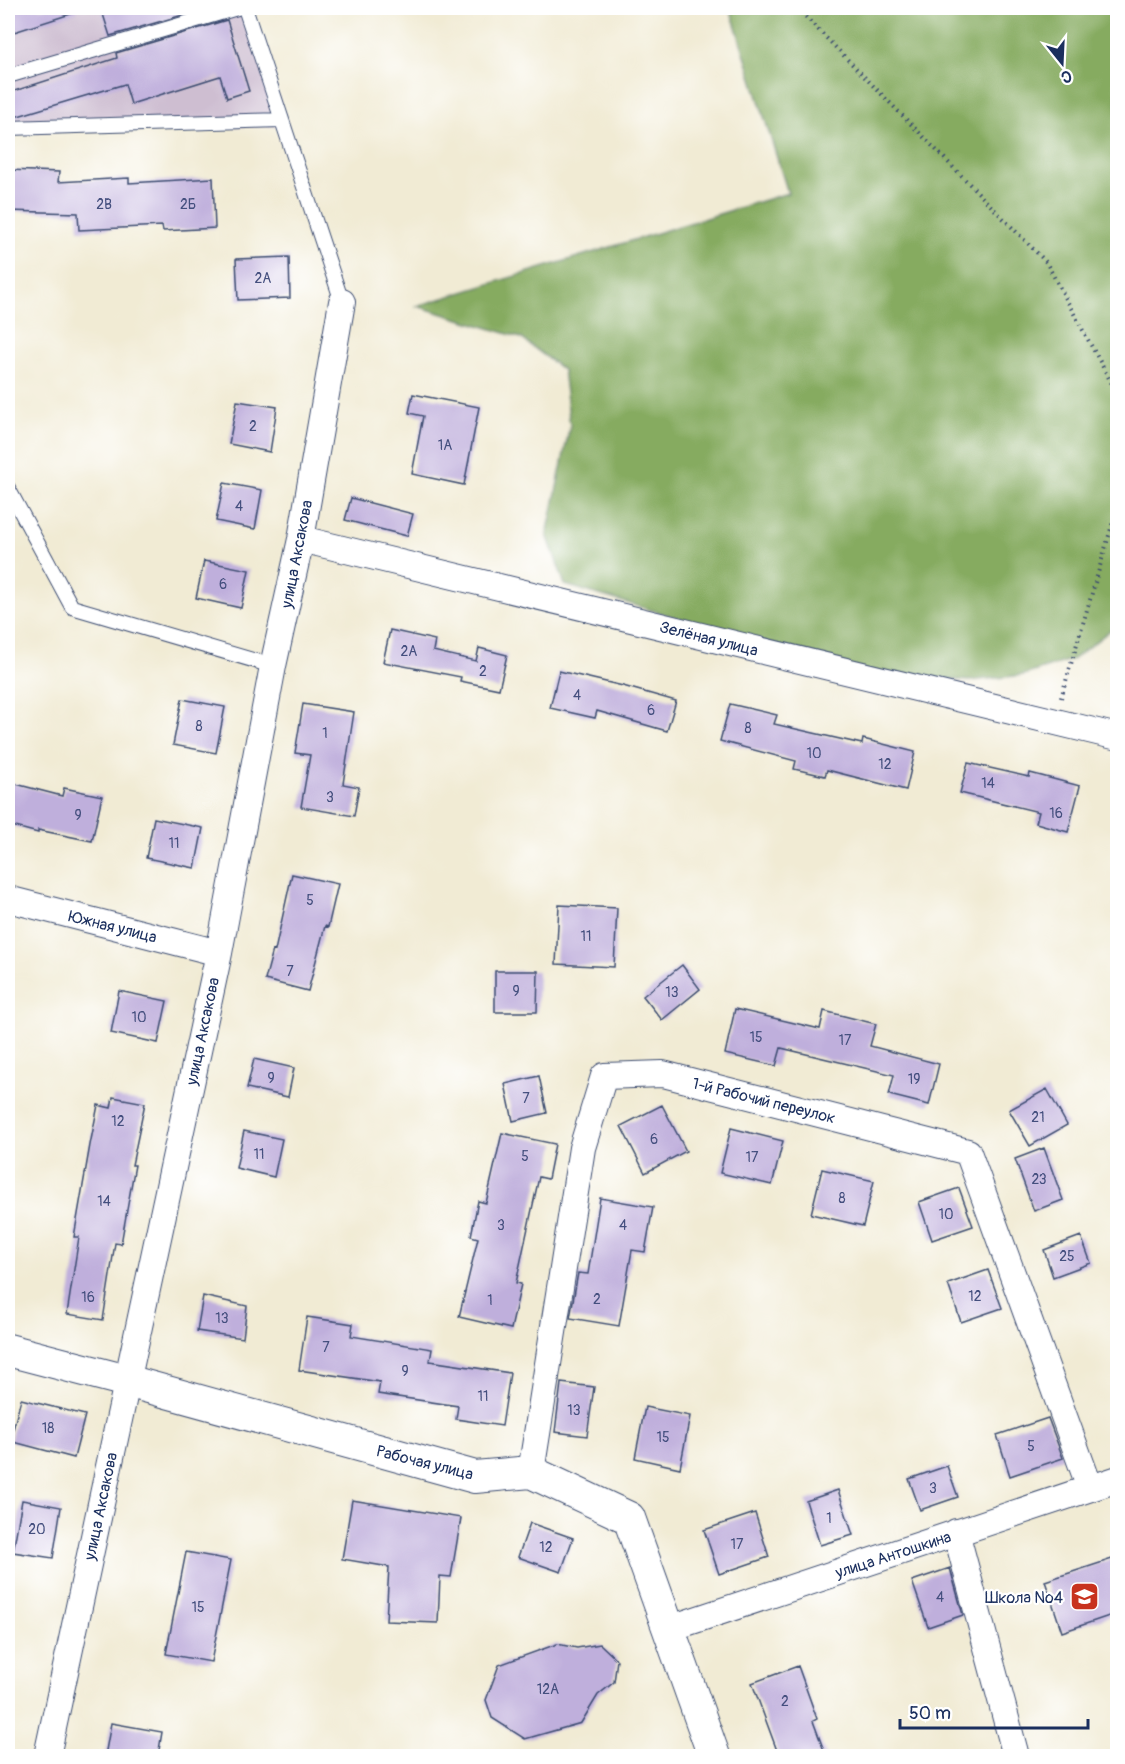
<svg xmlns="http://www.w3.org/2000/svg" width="1125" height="1764" font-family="Pangolin,sans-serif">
  <rect width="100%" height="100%" fill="#fff"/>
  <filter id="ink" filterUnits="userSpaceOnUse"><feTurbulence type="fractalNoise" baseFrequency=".0167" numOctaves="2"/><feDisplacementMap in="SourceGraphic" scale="12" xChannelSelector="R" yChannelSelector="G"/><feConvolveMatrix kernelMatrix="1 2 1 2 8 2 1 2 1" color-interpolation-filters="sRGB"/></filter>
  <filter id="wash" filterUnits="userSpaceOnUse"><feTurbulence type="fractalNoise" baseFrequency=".008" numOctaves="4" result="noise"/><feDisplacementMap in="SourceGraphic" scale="24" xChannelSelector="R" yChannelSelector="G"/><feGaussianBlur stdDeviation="1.35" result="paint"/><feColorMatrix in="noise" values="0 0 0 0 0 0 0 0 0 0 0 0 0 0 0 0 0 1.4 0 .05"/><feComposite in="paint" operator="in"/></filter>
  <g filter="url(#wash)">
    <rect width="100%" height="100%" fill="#f1ebd4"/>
    <path fill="#cebed1" d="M8 8H252L287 126 8 132Z"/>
    <path fill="#86ab60" stroke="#506d5f" stroke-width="1.5" d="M730 8H1117L1118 622 1117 625 1073 659 1024 675 969 681 860 671 565 585 547 535 570 425 563 370 521 338 417 306 788 193Z"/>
    <g id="blocks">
      <path fill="#bfafdc" d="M8 8H77V12L8 34Z
        M101 8H207L110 36Z
        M227 20 249 91 227 98 220 76 131 104 125 84 8 119V93L117 58 116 53Z
        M8 170 59 172 58 182 129 178V183L213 178 215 228 163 231 162 226 79 230 78 213 8 211Z
        M289 257 290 298 238 300 236 259Z
        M413 394 479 407 464 485 412 474 423 416 409 413Z
        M237 401 277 407 270 452 229 444Z
        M224 483 262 490 255 529 216 521Z
        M351 498 413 514 407 536 345 520Z
        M204 561 249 570 241 608 196 598Z
        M390 630 435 640 433 651 476 661 479 648 507 655 499 689 460 681 461 677 383 662Z
        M559 671 623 686 676 701 667 731 597 711 595 718 550 708Z
        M182 699 225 707 216 753 173 745Z
        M303 704 354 712 343 784 359 787 354 816 301 807 310 755 295 753Z
        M730 704 777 715 774 724 862 744 863 739 915 752 906 790 827 770 825 776 794 769 796 761 720 741Z
        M968 763 1029 777 1030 773 1080 786 1068 832 1036 823 1039 812 960 793Z
        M8 782 62 796 64 788 102 796 92 841 38 830V833L8 825Z
        M154 818 203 828 195 868 146 858Z
        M292 874 338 884 328 927 325 926 308 991 265 980 273 950 275 951Z
        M559 905 617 908 614 967 556 964Z
        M682 965 700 989 662 1020 643 996Z
        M495 971H538L537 1012H495Z
        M119 991 167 1001 158 1043 111 1033Z
        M735 1009 820 1029 824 1011 876 1024 870 1046 939 1064 929 1105 889 1095 894 1075 781 1048 776 1066 725 1054Z
        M254 1059 294 1068 288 1097 247 1088Z
        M539 1076 547 1113 513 1121 505 1084Z
        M1047 1089 1067 1125 1030 1146 1009 1110Z
        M113 1097 145 1103 132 1165H135L121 1244 115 1243 103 1320 67 1314 79 1237H74L90 1145 98 1105 111 1108Z
        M662 1105 686 1151 645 1173 621 1126Z
        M731 1128 783 1141 772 1185 720 1173Z
        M244 1131 282 1139 274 1177 236 1168Z
        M502 1133 555 1144 548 1179 539 1177 516 1283 521 1284 511 1329 459 1317 478 1238 471 1236 478 1201 486 1203Z
        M1044 1148 1063 1200 1034 1211 1015 1159Z
        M822 1169 874 1181 863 1226 811 1214Z
        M959 1188 973 1226 932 1240 919 1202Z
        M600 1198 653 1207 645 1252 632 1250 619 1326 570 1318 578 1273 588 1274Z
        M1081 1236 1091 1263 1053 1277 1044 1250Z
        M988 1270 1002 1308 961 1322 948 1284Z
        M203 1296 247 1306 243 1338 197 1331Z
        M307 1317 353 1324 351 1336 432 1349 430 1361 510 1373 502 1426 456 1419 458 1406 378 1394 380 1382 299 1370Z
        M561 1383 594 1387 587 1436 555 1432Z
        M21 1399 85 1415 74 1458 10 1441Z
        M645 1407 690 1416 680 1468 635 1458Z
        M1048 1418 1063 1458 1010 1476 997 1435Z
        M947 1466 958 1497 920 1510 909 1479Z
        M838 1490 853 1535 820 1545 806 1501Z
        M22 1500 61 1507 53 1558 13 1552Z
        M352 1500 461 1518 451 1577 440 1576 438 1623 386 1621 389 1567 342 1559Z
        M755 1513 769 1557 719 1574 704 1530Z
        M530 1523 573 1538 561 1572 518 1557Z
        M186 1552 231 1560 211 1662 166 1654Z
        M1118 1557V1613L1062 1632 1045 1581Z
        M950 1568 963 1615 928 1627 912 1581Z
        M557 1644 577 1648 600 1644 617 1660 614 1682 598 1695 581 1723 525 1739 492 1718 486 1700 499 1665Z
        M798 1666 817 1719 813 1721 826 1756H779L752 1683Z
        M111 1723 162 1732 158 1756H105Z"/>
    </g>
  </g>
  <g filter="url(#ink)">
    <use href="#blocks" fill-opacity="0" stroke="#3b4b70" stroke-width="1.5"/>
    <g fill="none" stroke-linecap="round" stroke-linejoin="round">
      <defs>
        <path id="service" d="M245 8 342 302
          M8 76 237 8
          M8 128 282 120
          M8 488 72 607 273 666"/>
        <path id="minor" d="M301 539 1118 737
          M8 899 219 953
          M531 1472 582 1148 604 1076 663 1074 968 1152 1090 1488
          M956 1532 1016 1756
          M668 1629 1118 1479
          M47 1756 219 953 273 666 301 539 342 302"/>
        <path id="tertiary" d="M8 1350 127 1381 475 1477 531 1472 629 1518 714 1756"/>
      </defs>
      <use href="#service" stroke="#3b4b70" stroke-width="16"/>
      <use href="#minor" stroke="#3b4b70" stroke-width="28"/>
      <use href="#tertiary" stroke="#3b4b70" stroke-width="34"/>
      <path stroke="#3b4b70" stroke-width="4" stroke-dasharray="1.5 4.5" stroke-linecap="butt" d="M797 8 1046 262 1118 395
        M1061 698 1118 505"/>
      <use href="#service" stroke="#fff" stroke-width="14"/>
      <use href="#minor" stroke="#fff" stroke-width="26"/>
      <use href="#tertiary" stroke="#fff" stroke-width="32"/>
    </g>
  </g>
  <defs>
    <symbol id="school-square" viewBox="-11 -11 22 22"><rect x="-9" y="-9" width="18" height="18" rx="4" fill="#c8321e" stroke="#fff"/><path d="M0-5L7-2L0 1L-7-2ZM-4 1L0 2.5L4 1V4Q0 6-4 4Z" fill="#fff"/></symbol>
  </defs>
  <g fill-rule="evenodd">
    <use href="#school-square" x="1068" y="1580" width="33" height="33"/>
  </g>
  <g text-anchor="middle" stroke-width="4.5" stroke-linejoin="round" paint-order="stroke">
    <g font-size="14" fill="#444f7e">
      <text x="104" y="209">2В</text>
      <text x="188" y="209">2Б</text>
      <text x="263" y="283">2А</text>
      <text x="253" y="431">2</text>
      <text x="445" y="450">1А</text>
      <text x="239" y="511">4</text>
      <text x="223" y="589">6</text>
      <text x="409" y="656">2А</text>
      <text x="483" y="676">2</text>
      <text x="577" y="700">4</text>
      <text x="651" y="715">6</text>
      <text x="199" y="731">8</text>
      <text x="748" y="733">8</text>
      <text x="325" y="738">1</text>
      <text x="814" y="758">10</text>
      <text x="885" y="769">12</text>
      <text x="988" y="788">14</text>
      <text x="330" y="802">3</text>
      <text x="1056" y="818">16</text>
      <text x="78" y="820">9</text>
      <text x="174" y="848">11</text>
      <text x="310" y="905">5</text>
      <text x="586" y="941">11</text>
      <text x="290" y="976">7</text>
      <text x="516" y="996">9</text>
      <text x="672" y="997">13</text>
      <text x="139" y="1022">10</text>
      <text x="756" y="1042">15</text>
      <text x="845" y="1045">17</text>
      <text x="271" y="1083">9</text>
      <text x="914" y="1084">19</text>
      <text x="526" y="1103">7</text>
      <text x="1038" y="1122">21</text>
      <text x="118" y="1126">12</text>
      <text x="654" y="1144">6</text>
      <text x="259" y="1159">11</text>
      <text x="525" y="1161">5</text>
      <text x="752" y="1162">17</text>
      <text x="1039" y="1184">23</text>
      <text x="842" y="1203">8</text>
      <text x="104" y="1206">14</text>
      <text x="946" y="1219">10</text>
      <text x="501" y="1230">3</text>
      <text x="623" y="1230">4</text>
      <text x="1067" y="1261">25</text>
      <text x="975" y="1301">12</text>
      <text x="88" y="1302">16</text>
      <text x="597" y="1304">2</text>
      <text x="490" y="1305">1</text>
      <text x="222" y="1323">13</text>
      <text x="326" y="1352">7</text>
      <text x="405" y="1376">9</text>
      <text x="483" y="1401">11</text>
      <text x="574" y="1415">13</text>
      <text x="48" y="1433">18</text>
      <text x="663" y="1442">15</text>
      <text x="1031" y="1451">5</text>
      <text x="933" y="1493">3</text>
      <text x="829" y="1523">1</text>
      <text x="37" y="1534">20</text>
      <text x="737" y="1549">17</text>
      <text x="546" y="1552">12</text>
      <text x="940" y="1602">4</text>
      <text x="198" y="1612">15</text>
      <text x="548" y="1694">12А</text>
      <text x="785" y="1706">2</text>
    </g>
    <g font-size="16" fill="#1b2f5e" stroke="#fff">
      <text transform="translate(296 554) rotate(-79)" y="6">улица Аксакова</text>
      <text transform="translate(709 638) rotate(14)" y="6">Зелёная улица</text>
      <text transform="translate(113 926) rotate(14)" y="6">Южная улица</text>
      <text transform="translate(202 1031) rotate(-78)" y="6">улица Аксакова</text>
      <text transform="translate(764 1100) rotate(14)" y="6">1-й Рабочий переулок</text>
      <text transform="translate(425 1462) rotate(14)" y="6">Рабочая улица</text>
      <text transform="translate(100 1506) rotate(-78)" y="6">улица Аксакова</text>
      <text transform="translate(893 1554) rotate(-18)" y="6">улица Антошкина</text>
    </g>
    <g font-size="16" fill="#1b2f5e" stroke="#fff" text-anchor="end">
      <text x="1063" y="1603">Школа №4</text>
    </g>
  </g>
  <rect width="1125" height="1764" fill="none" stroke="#fff" stroke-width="30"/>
  <g transform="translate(1062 63) rotate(162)" stroke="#ffffff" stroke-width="4.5" paint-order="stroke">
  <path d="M0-4.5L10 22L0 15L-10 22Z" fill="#1b2f5e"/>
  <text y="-9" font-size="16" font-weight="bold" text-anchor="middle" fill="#1b2f5e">С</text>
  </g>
  <path d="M900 1719v9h188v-9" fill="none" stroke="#1b2f5e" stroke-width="3"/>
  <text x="909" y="1719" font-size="18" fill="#1b2f5e" stroke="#ffffff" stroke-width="4.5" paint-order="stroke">50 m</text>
</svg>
